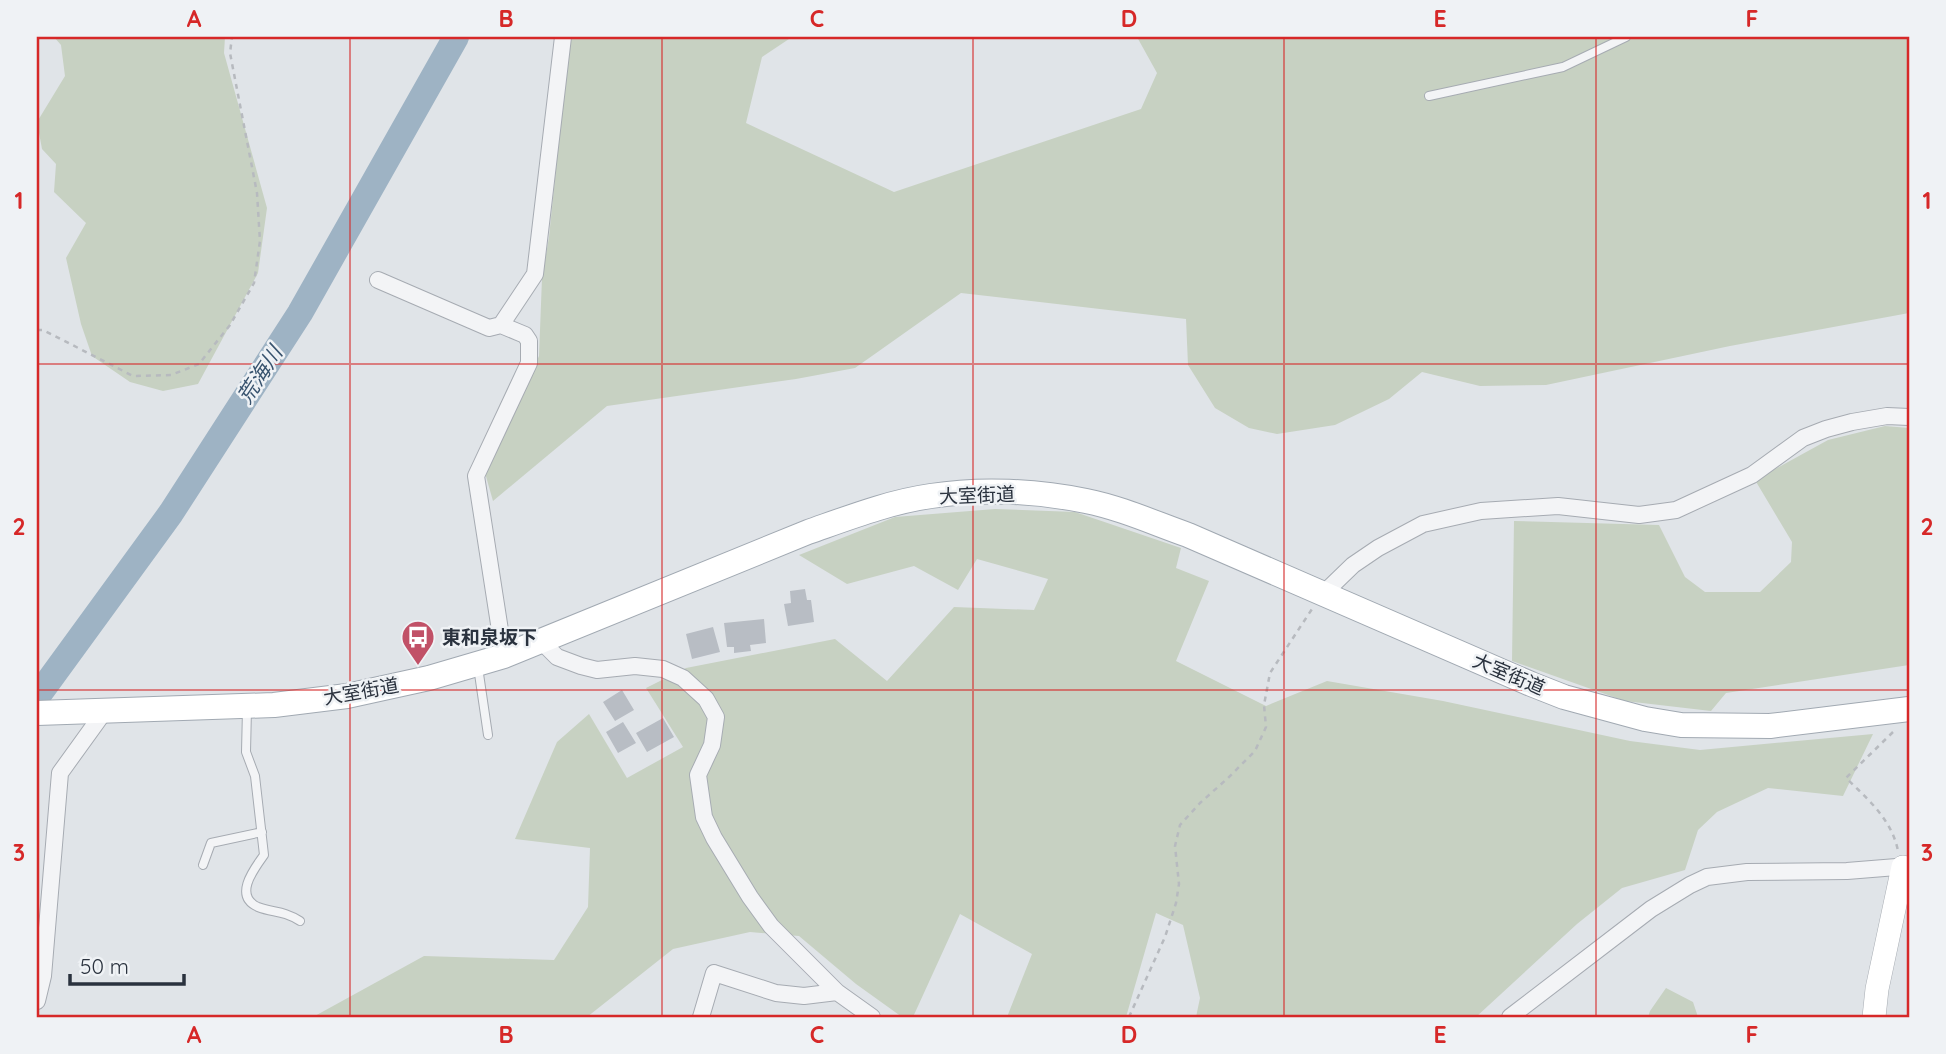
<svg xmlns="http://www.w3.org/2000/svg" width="1946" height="1054" font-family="Quicksand,'Noto Sans JP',sans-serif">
  <rect width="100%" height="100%" fill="#e0e4e8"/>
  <path fill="#c7d1c2" d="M54 37H225L224 53 267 208 258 273 198 384 163 391 130 382 92 356 81 324 66 258 86 223 54 192 56 164 42 149 37 122 65 76 61 45Z
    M572 37H792L762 57 746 123 894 192 1141 109 1157 73 1137 37H1909V313L1730 346 1546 385 1480 386 1422 372 1389 399 1335 425 1277 434 1249 428 1215 408 1188 365 1186 319 961 293 855 368 796 379 607 406 493 501 485 473 539 356 542 278 549 237 568 51Z
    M1885 426 1909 428V665L1726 693 1711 711 1625 701 1512 661 1514 521 1659 525 1685 577 1705 592H1760L1791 562 1792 542 1755 480 1828 440Z
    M995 509 1075 512 1181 548 1176 568 1209 581 1176 661 1266 706 1327 681 1443 701 1630 741 1700 750 1873 734 1843 796 1768 788 1717 812 1698 830 1685 870 1622 888 1577 924 1476 1017H1196L1200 998 1183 925 1156 913 1126 1017H1007L1032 954 960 914 913 1017H902L856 984 799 936 750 932 673 949 587 1017H313L424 956 554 960 588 907 590 848 515 839 557 742 589 714 627 778 683 747 646 688 686 668 835 639 887 681 954 607 1034 610 1048 579 977 559 958 590 914 566 847 584 799 555 895 517Z
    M1666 988 1693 1002 1698 1017H1648L1650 1011Z"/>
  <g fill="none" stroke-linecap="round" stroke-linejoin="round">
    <path stroke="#9eb3c4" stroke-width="26" d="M37 697 171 513 300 313 456 37"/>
  </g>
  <path fill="#b8bdc4" d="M805 589 807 600H811L814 622 788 626 784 604 791 603 790 591Z
    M764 619 766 643 750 645 751 651 734 653V647H727L724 623Z
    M713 627 720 652 692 659 686 634Z
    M622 690 634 710 615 721 603 702Z
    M663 718 674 737 647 752 636 733Z
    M623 722 636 743 618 753 606 732Z"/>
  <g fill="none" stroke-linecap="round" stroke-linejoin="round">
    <defs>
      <path id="lane" d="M1429 96 1563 67 1626 37
        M478 667 488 735
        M247 709 246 752 255 776 264 855C254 869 233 896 258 907 273 913 283 910 300 921
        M203 865 211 843 262 832"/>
      <path id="street" d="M378 280 489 328 501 325 535 274 563 37
        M501 325 525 335 529 341V363L476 476 504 656
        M1323 594 1353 565 1378 548 1423 524 1481 511 1558 506 1639 515 1676 510 1752 475 1803 438 1826 429 1852 422 1887 416 1909 417
        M541 641 557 657 581 666 597 670 635 666 663 669 683 678 706 699 716 717 712 745 698 775 704 817 714 838 750 897 771 926 837 992 872 1017
        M37 1001 43 976 60 773 104 712
        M701 1017 714 973 776 993 804 996 837 992
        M1510 1017 1651 909 1690 885 1707 877 1747 872 1847 871 1909 866"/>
      <path id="secondary" d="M1874 1017 1877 989 1903 867"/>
      <path id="primary" d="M37 713 274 705 347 696 429 678 504 656 808 532C848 518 889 502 931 496 981 488 1037 491 1086 501 1121 508 1154 523 1188 535L1531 684 1564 697 1645 719 1681 725 1770 726 1909 709"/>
    </defs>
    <use href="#lane" stroke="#a6abb2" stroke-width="10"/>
    <use href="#street" stroke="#a6abb2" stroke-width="18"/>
    <use href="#secondary" stroke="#a6abb2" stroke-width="24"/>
    <use href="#primary" stroke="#a1a9b2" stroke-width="26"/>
    <path stroke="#b7babf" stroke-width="2.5" stroke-dasharray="5 5" stroke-linecap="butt" d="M37 330H43L133 376 171 375 199 364 230 325 254 283 260 241 257 193 230 53 232 37
      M1893 732 1846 778C1868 799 1892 820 1898 851
      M1129 1017 1165 937 1176 903 1179 884 1175 846 1180 825 1200 803 1228 778 1255 751 1266 727 1264 705 1270 673 1312 609"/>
    <use href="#lane" stroke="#f3f4f6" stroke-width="8"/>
    <use href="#street" stroke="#f3f4f6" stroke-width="16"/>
    <use href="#secondary" stroke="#fff" stroke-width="23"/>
    <use href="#primary" stroke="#fff" stroke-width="24"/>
  </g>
  <path fill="none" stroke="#d62828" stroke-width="2" stroke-opacity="0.55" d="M350 37V1017M662 37V1017M973 37V1017M1284 37V1017M1596 37V1017M37 364H1909M37 690H1909"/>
  <defs>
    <symbol id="bus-pin" viewBox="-11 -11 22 30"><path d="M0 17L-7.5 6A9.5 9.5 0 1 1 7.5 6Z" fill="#c15167" stroke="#eff2f5"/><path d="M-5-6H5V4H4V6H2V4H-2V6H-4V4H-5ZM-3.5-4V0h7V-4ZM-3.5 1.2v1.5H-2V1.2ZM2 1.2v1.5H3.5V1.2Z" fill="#fff"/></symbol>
  </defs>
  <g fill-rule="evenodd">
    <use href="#bus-pin" x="399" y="618" width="38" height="52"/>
  </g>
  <g text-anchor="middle" stroke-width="5" stroke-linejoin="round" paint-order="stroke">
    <g font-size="19" fill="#2a323e" stroke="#eff2f5">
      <text transform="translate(977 495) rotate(-2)" y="7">大室街道</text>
      <text transform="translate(1509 674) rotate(23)" y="7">大室街道</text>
      <text transform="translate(361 691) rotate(-10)" y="7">大室街道</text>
    </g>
    <g font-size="19" font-weight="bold" fill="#2a323e" stroke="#eff2f5" text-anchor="start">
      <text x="442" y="644">東和泉坂下</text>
    </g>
    <g font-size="21" font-style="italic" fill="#38536e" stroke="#eff2f5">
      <text transform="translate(260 375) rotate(-57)" y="7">荒海川</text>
    </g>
  </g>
  <rect width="1946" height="1054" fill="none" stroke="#eff2f5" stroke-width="77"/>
  <path d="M70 974v10h114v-10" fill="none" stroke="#2a323e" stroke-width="3.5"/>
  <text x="80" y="974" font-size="21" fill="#2a323e" stroke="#eff2f5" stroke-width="5" paint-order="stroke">50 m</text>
  <rect x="38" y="38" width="1870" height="978" fill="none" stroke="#d62828" stroke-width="2.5"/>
  <g font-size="23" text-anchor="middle" font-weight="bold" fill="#d62828">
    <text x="194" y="27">A</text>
    <text x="506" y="27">B</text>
    <text x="817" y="27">C</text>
    <text x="1129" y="27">D</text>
    <text x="1440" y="27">E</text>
    <text x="1752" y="27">F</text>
    <text x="19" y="209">1</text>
    <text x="1927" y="209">1</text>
    <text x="19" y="535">2</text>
    <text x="1927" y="535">2</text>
    <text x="19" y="861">3</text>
    <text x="1927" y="861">3</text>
    <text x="194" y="1043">A</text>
    <text x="506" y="1043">B</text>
    <text x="817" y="1043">C</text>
    <text x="1129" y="1043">D</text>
    <text x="1440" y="1043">E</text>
    <text x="1752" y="1043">F</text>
  </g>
</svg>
